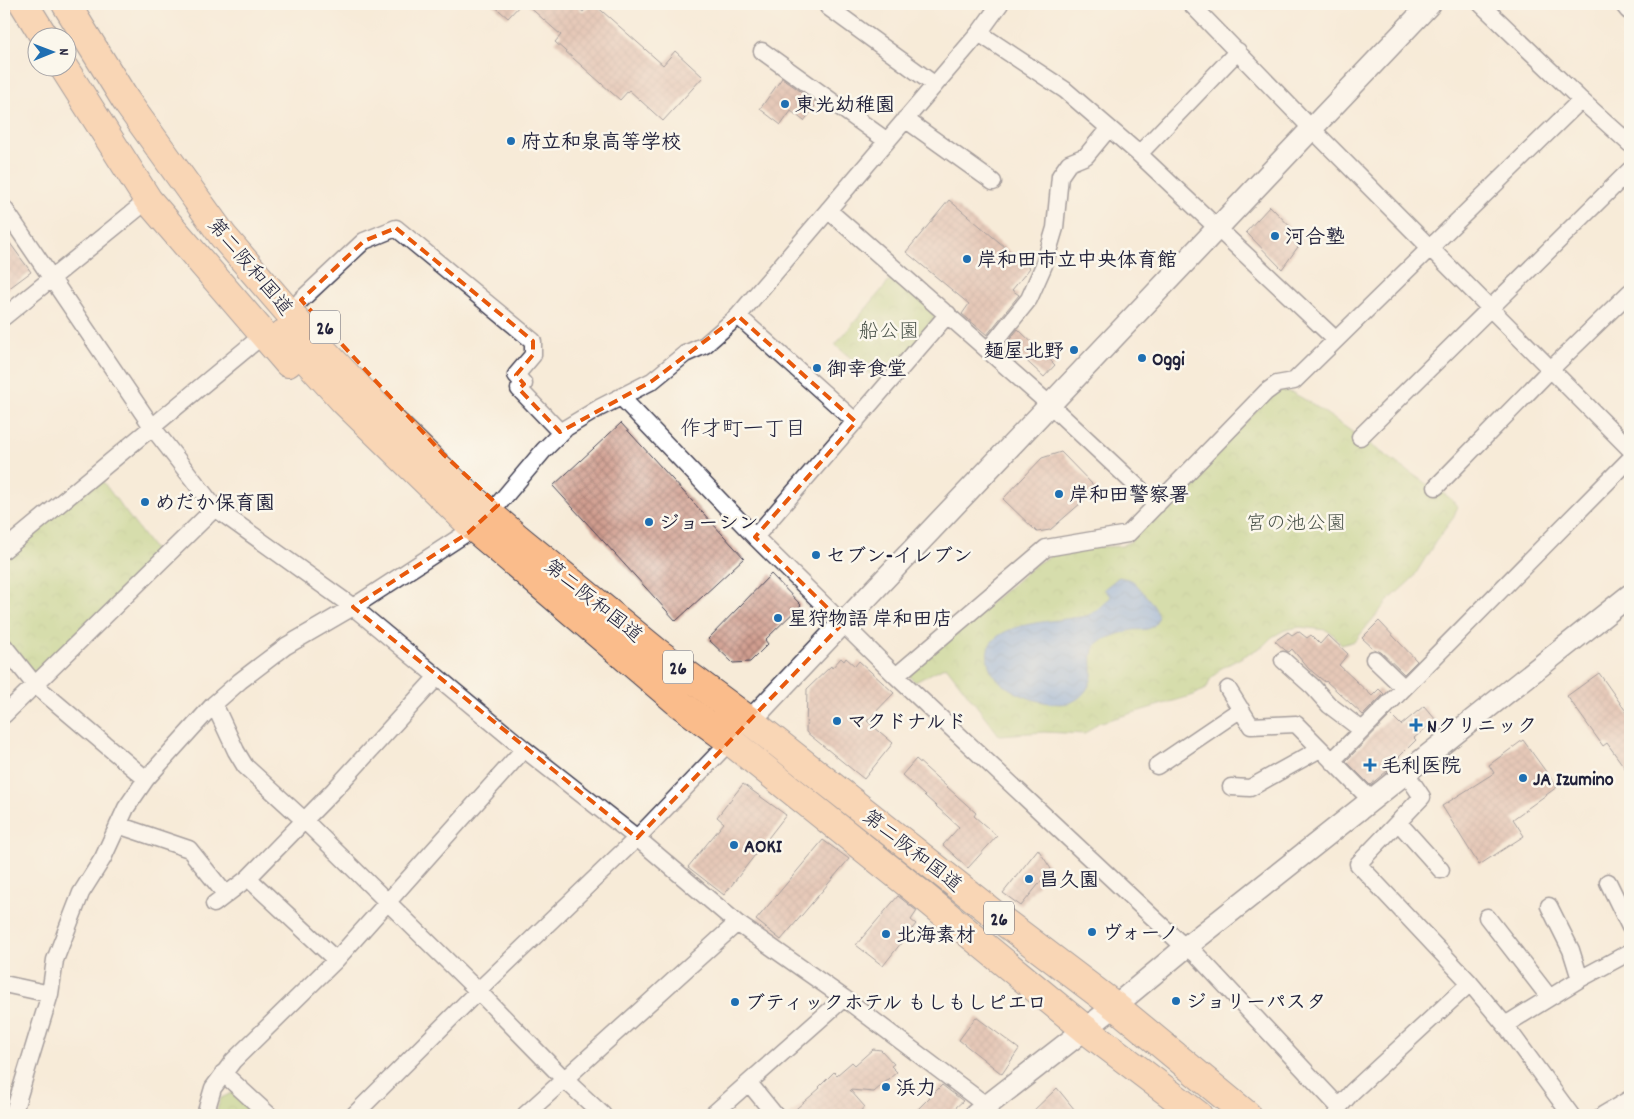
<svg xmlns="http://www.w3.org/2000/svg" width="1634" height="1119" font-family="Dekko,'Klee One',sans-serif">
  <defs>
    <pattern id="park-crowns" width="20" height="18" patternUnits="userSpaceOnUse" patternTransform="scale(1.25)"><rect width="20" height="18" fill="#adcc74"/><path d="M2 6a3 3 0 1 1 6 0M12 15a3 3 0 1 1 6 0" fill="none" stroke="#95af65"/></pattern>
    <pattern id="water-waves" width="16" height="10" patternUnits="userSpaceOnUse" patternTransform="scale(1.25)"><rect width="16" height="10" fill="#6f9dd8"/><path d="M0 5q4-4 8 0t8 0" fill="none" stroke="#5b80b0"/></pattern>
    <pattern id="building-cross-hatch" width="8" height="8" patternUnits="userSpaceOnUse" patternTransform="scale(1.25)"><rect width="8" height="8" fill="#d09d8f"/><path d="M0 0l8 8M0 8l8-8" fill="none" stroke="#a88076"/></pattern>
  </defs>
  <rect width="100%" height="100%" fill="#fbf7ec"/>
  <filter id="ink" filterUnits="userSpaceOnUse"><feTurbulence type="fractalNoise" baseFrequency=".02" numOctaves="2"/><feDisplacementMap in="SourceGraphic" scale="10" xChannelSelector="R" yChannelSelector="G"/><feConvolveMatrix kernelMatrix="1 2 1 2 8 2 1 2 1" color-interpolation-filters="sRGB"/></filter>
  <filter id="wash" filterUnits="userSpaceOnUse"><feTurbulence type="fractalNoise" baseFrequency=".0096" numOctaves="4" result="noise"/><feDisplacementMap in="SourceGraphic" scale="20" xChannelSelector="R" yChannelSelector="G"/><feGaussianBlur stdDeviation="1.12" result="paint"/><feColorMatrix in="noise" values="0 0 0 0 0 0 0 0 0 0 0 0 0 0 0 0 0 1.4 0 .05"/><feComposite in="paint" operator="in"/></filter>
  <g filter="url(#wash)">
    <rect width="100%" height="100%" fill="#f7ebd8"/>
    <path fill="url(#park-crowns)" stroke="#687758" d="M896 273 943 314 883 385 835 345Z
      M1280 390 1293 393 1311 403 1428 485 1430 483 1451 499 1457 506 1454 517 1436 541 1413 578 1387 602 1355 641 1341 645 1335 636 1326 630 1300 627 1285 630 1272 637 1263 646 1220 669 1210 680 1207 688 1194 695 1098 723 1085 734 1044 732 999 735 946 666 915 682 910 677V673L1036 564 1050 556 1065 553 1074 548 1122 546 1131 541 1268 399Z
      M100 478 159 556 33 678 4 640V557Z
      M234 1092 259 1115H215L221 1098Z"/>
    <path fill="url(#water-waves)" stroke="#48608a" d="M1119 577C1123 578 1130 579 1133 581 1137 584 1140 589 1143 592 1150 601 1166 617 1152 627 1146 631 1139 629 1133 630 1124 632 1100 639 1095 646 1089 655 1093 666 1092 676 1090 688 1081 700 1068 703 1044 708 991 689 988 661 987 655 987 648 991 643 1006 623 1048 622 1072 618 1078 617 1086 617 1091 614 1098 610 1104 603 1111 597L1104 589Z"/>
    <g id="blocks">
      <path fill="url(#building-cross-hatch)" d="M492 4H521L508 18Z
        M526 4H574L583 12 591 4H594L663 65 675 51 703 77 663 121 629 90 620 100 555 42 561 35Z
        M782 78 817 103 804 121 791 111 781 125 760 109Z
        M949 200 1030 268 1012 290 1019 295 987 335 962 314 969 304 906 252Z
        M1270 206 1303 240 1282 269 1246 232Z
        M4 235 31 272 4 292Z
        M1018 329 1055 365 1044 377 1007 343Z
        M621 423 744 558 676 621 553 486Z
        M1061 452 1097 489 1050 530 1037 532 1003 499 1042 458Z
        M771 574 801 605 765 640 768 644 750 662 733 663 708 639Z
        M1379 621 1417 661 1404 674 1381 652 1374 649 1362 638Z
        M1298 631 1307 638 1311 635 1320 644 1328 635 1348 654 1339 665 1372 696 1379 689 1384 694 1363 715 1326 681 1325 682 1308 668 1292 649 1289 652 1285 650 1275 641 1288 632 1292 635Z
        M841 658 844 661 846 658 855 666 859 661 894 693 867 721 893 743 864 779 806 732 807 689 831 666 832 668Z
        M1599 673 1630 717V775L1607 743 1603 746 1567 696Z
        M1424 706 1436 720 1414 738 1416 740 1396 760 1398 762 1370 785 1346 761 1391 715 1401 725Z
        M1523 740 1557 787 1513 819 1524 836 1479 865 1442 806 1494 773 1489 765Z
        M916 759 976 813 974 816 997 836 968 868 943 845 959 827 902 775Z
        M743 784 786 815 724 895 688 867 724 823 717 817Z
        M823 840 849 859 781 940 756 920Z
        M1038 849 1051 869 1021 906 1003 893Z
        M898 896 917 911 911 920 916 924 883 966 856 945Z
        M976 1017 1019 1049 1002 1074 959 1040Z
        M873 1049 881 1050 894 1064 891 1066 897 1072 874 1092 850 1090 865 1107 855 1115H789L820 1088 819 1087 834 1072 837 1075 852 1062 855 1065Z
        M942 1085 963 1101 947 1115H912Z
        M1057 1088 1079 1115H1029Z"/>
    </g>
  </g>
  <g filter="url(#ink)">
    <use href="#blocks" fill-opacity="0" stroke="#424053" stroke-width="1"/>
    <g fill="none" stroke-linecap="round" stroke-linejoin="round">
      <defs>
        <path id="minor" d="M1191 4 1312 129 1630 449
          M1481 4 1581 100 1630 144
          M828 7 935 85
          M979 33 1065 90 1139 154 1336 340
          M762 51 887 141
          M905 119 993 182
          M1139 154 1238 51
          M4 208 153 428 215 508 353 607 524 749 637 838 737 923 844 998 987 1106
          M828 210 1050 405 1157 505
          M301 300 364 241 396 228 533 341V355L516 375 524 384 519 389 561 433
          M738 316 856 422
          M4 317 148 200
          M988 350 1029 299 1044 265 1055 228 1060 176 1069 163 1086 156 1109 128
          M621 397 755 537 896 676 1178 941 1196 954 1339 1107
          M1360 437 1630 170
          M1436 487 1551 369 1630 292
          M755 537 948 314
          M4 550 263 335
          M4 646 35 685 146 779
          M1374 659 1404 688
          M1283 660 1313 687 1329 705 1362 730
          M896 676 1046 548 1128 534 1266 392 1277 384 1294 381 1581 100
          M1228 689 1251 726 1296 724 1371 800
          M214 704 236 751 245 766 305 821 478 991 564 1079 603 1115
          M4 715 215 508
          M1332 761 1630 459
          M1157 766 1241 709
          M1406 773 1422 797 1358 864 1470 983 1505 1025 1571 1115
          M1231 787 1250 788 1320 749
          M1398 822 1441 870
          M118 825 189 849 226 895
          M248 878 336 960
          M1608 882 1630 927
          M214 904 248 878 334 790 437 677
          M1549 906 1571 950 1580 979
          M1487 917 1549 997
          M4 984 50 994
          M1505 1025 1580 979 1630 952
          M223 1073 269 1115
          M749 1083 775 1115
          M13 1115 50 994 55 960 81 893 103 858 126 808 146 779 214 704 240 681 286 646 353 607 474 528 490 514 544 450 566 428 599 408 652 381 685 354 705 345 738 316 979 33 1000 4
          M205 1115 213 1088 233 1061 336 960 524 749
          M354 1115 478 991 637 838 735 736
          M525 1115 737 923
          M712 1115 844 998
          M1337 1115 1339 1107 1352 1092 1470 983
          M1603 1115 1630 1099"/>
        <path id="tertiary" d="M1626 4 1630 9
          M750 721 1430 4
          M975 1115 1115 1006 1186 947 1630 595"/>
        <path id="trunk" d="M24 4 45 38
          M66 4 126 101 223 236 310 337 377 407 461 489 518 538 657 652 750 721 999 918 1115 1006 1247 1115
          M64 68 148 200 288 363
          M283 334 344 401 474 528 680 704 730 741 927 899 1085 1029 1198 1115"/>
      </defs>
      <use href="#minor" stroke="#424053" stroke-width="19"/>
      <use href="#tertiary" stroke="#424053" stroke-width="24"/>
      <use href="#trunk" stroke="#424053" stroke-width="30"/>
      <use href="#minor" stroke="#fff" stroke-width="16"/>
      <use href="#tertiary" stroke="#fff" stroke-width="21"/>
      <use href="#trunk" stroke="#fabc8b" stroke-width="28"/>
    </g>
  </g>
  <path d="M0 0H1634V1119H0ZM396 228 533 341V355L516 375 524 384 519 389 560 432 652 381 738 316 856 422 755 537 843 623 637 838 353 607 468 533 498 505 443 454 301 300 364 241Z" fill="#f7ebd8" fill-opacity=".55" fill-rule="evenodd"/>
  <path fill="none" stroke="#e8590c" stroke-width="4" stroke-dasharray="10 6" stroke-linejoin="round" d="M396 228 533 341V355L516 375 524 384 519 389 560 432 652 381 738 316 856 422 755 537 843 623 637 838 353 607 468 533 498 505 443 454 301 300 364 241Z"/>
  <g fill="#1f6fb2" stroke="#fbf7ec" stroke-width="2">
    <circle cx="785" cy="104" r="5"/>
    <circle cx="511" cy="141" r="5"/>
    <circle cx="1275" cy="236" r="5"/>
    <circle cx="967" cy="259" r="5"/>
    <circle cx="1074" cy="350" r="5"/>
    <circle cx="1142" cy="358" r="5"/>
    <circle cx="817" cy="368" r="5"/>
    <circle cx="1059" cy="494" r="5"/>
    <circle cx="145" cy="502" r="5"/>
    <circle cx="649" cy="522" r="5"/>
    <circle cx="816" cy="555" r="5"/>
    <circle cx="778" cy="618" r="5"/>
    <circle cx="837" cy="721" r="5"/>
    <path d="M1413.5 717.5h5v5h5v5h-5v5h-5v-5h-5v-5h5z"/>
    <path d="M1367.5 757.5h5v5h5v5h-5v5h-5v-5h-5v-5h5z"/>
    <circle cx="1523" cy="778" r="5"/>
    <circle cx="734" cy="845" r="5"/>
    <circle cx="1029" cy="879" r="5"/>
    <circle cx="1092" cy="932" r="5"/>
    <circle cx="886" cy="934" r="5"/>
    <circle cx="1176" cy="1001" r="5"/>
    <circle cx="735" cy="1002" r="5"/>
    <circle cx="886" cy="1087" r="5"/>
  </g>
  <g text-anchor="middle" stroke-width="5" stroke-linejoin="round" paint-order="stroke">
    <g fill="#fbf7ec" stroke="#636270" stroke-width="1">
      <rect x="310" y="310.5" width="30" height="33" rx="4"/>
      <rect x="663" y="650.5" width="30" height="33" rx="4"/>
      <rect x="984" y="901.5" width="30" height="33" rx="4"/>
    </g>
    <g font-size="19" font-weight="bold" fill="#22223b">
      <text x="325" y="334">26</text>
      <text x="678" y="674">26</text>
      <text x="999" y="925">26</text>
    </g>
    <g font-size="20" font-weight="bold" fill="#22223b" stroke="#fbf7ec" text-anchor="start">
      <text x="795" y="111">東光幼稚園</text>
      <text x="521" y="148">府立和泉高等学校</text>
      <text x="1285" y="243">河合塾</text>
      <text x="977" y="266">岸和田市立中央体育館</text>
      <text x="1064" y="357" text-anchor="end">麺屋北野</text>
      <text x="1152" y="365">Oggi</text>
      <text x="827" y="375">御幸食堂</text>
      <text x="1069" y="501">岸和田警察署</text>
      <text x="155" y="509">めだか保育園</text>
      <text x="659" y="529">ジョーシン</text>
      <text x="826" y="562">セブン-イレブン</text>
      <text x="788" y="625">星狩物語 岸和田店</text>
      <text x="847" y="728">マクドナルド</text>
      <text x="1427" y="732">Nクリニック</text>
      <text x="1381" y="772">毛利医院</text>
      <text x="1533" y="785">JA Izumino</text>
      <text x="744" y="852">AOKI</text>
      <text x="1039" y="886">昌久園</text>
      <text x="1102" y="939">ヴォーノ</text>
      <text x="896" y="941">北海素材</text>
      <text x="1186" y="1008">ジョリーパスタ</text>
      <text x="745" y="1009">ブティックホテル もしもしピエロ</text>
      <text x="896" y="1094">浜力</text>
    </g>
    <g font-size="20" fill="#22223b" stroke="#fbf7ec">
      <text transform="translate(251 266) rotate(50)" y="7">第二阪和国道</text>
      <text transform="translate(594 600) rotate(39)" y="7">第二阪和国道</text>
      <text transform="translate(913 850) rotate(38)" y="7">第二阪和国道</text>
    </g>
    <g font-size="20" fill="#4c554c" stroke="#fbf7ec">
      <text x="889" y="337">船公園</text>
      <text x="1296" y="529">宮の池公園</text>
    </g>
    <g font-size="21" fill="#22223b" stroke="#fbf7ec">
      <text x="743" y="435">作才町一丁目</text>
    </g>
  </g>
  <rect width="1634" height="1119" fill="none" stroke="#fbf7ec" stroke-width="20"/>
  <g transform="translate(52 52) rotate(89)"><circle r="24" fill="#fbf7ec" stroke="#a4a2a5"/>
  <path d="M0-4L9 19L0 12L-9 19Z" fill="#1f6fb2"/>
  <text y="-8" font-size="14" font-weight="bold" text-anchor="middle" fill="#22223b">N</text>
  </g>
</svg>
